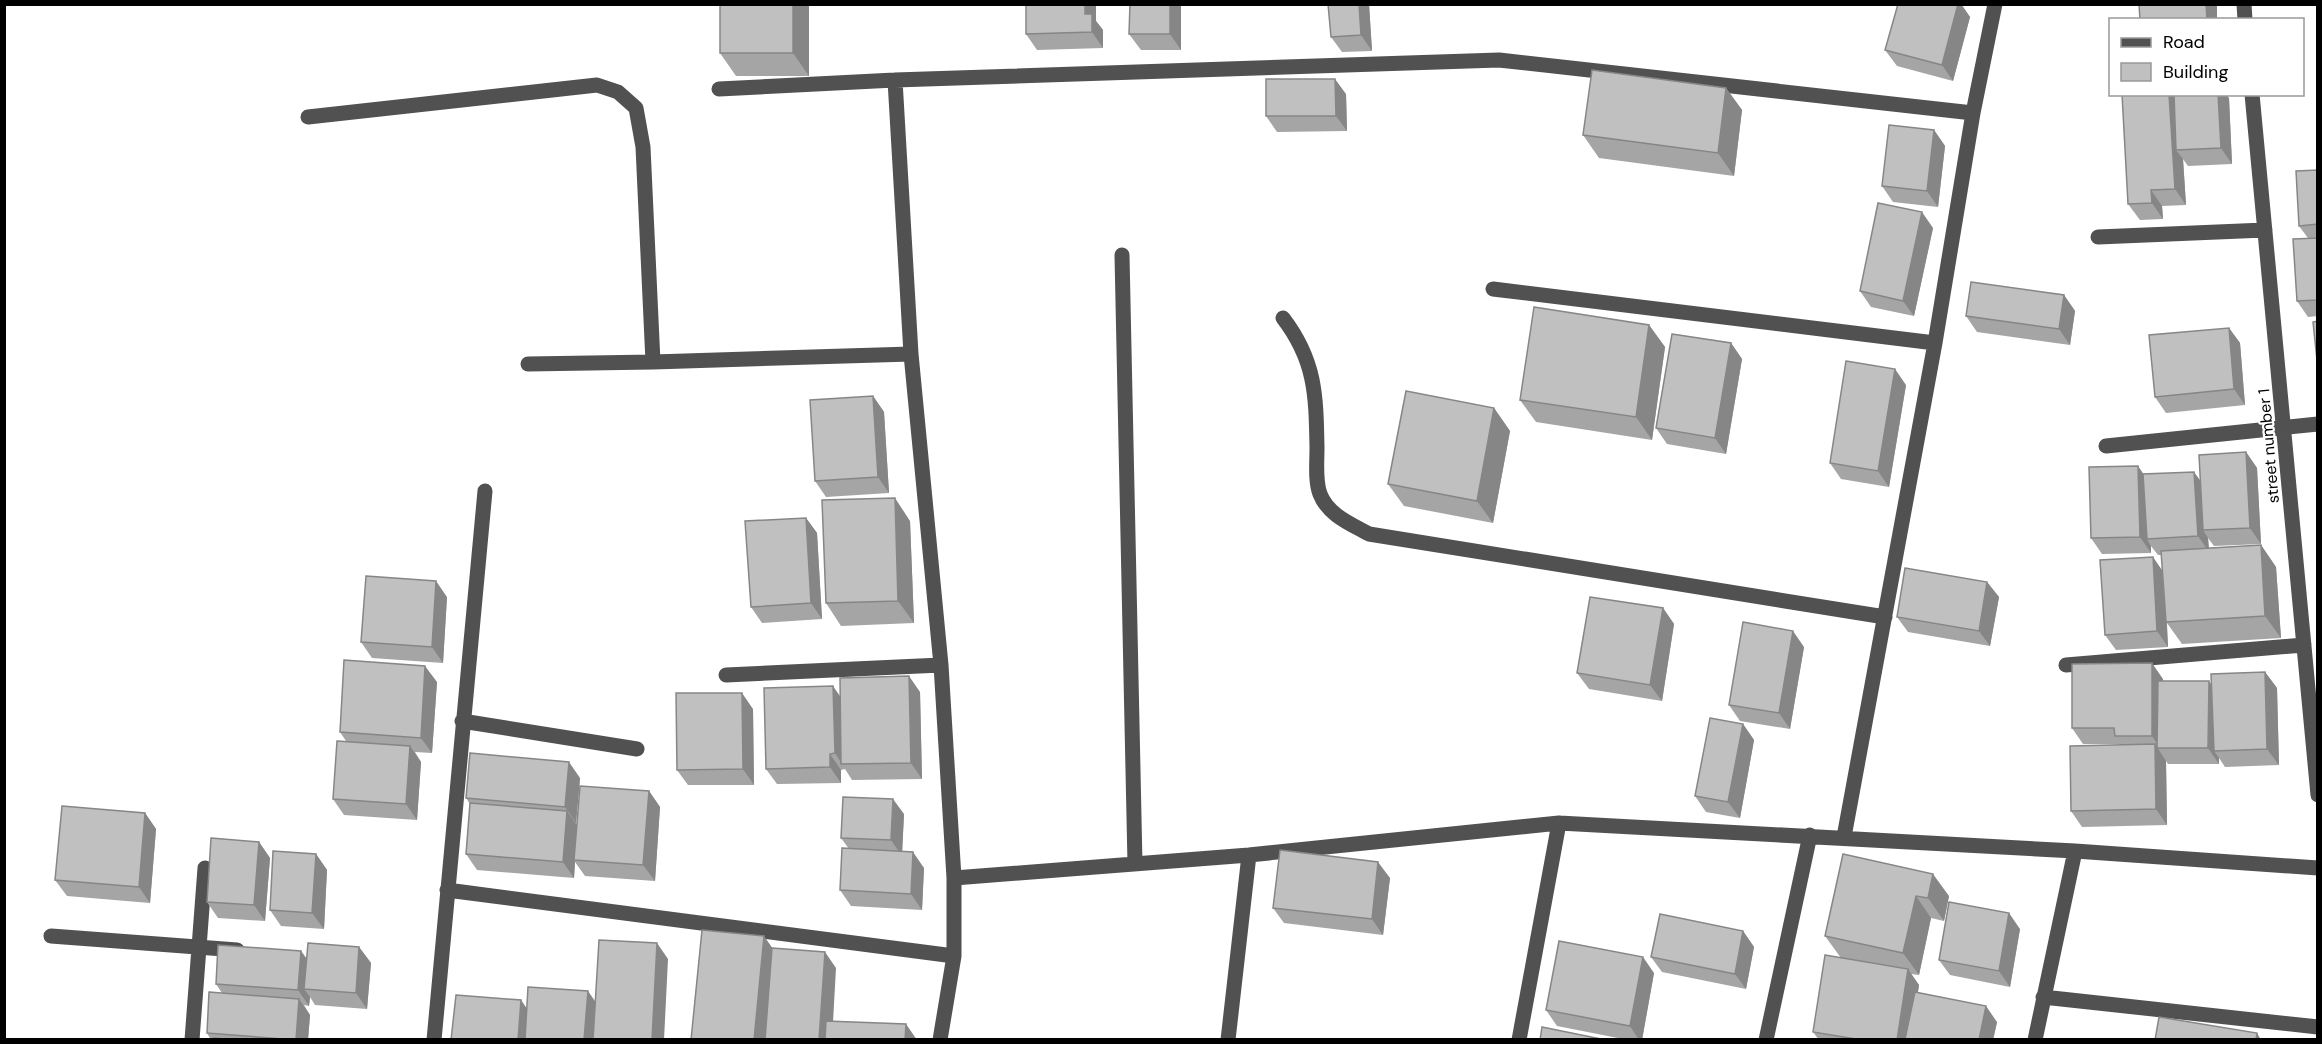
<svg xmlns="http://www.w3.org/2000/svg" width="2322" height="1044" font-family="'DM Sans',sans-serif">
  <rect width="100%" height="100%" fill="#fff"/>
  <g fill="none" stroke-linecap="round" stroke-linejoin="round">
    <path stroke="#515151" stroke-width="15" d="M2244 4 2245 20
      M895 80 911 354 941 665 954 878V956L940 1040
      M719 89 895 80 1499 60 1973 113
      M2252 94 2318 795
      M308 117 597 85 618 92 636 108 643 147 653 362
      M2098 237 2265 230
      M1122 255 1135 864
      M1493 289 1935 343
      M1283 318C1316 361 1316 396 1317 448 1317 463 1315 481 1320 494 1328 515 1351 524 1369 534L1885 617
      M528 364 653 362 911 354
      M2106 446 2318 424
      M2066 665 2304 645
      M726 675 941 665
      M462 721 637 749
      M1844 837 1935 343 1973 113 1995 4
      M954 878 1249 855 1559 823 2075 851 2318 868
      M447 890 954 956
      M51 936 237 950
      M2043 997 2318 1027
      M192 1040 205 868
      M434 1040 485 491
      M1228 1040 1249 855
      M1519 1040 1559 823
      M1766 1040 1810 835
      M2035 1040 2075 851"/>
  </g>
  <path fill="#a5a5a5" d="M720 4H809V76H736L720 53Z
    M1181 4V50H1141L1129 34Z
    M1369 4 1372 51 1342 52 1331 37Z
    M1898 4H1961L1970 17 1953 81 1897 66 1885 50Z
    M1096 21 1103 30V48L1037 50 1026 34Z
    M1726 88 1742 110 1734 176 1599 158 1583 135Z
    M1346 94 1347 131 1277 132 1266 116Z
    M2122 94 2229 98 2232 164 2188 166 2183 159 2186 205 2162 206 2163 219 2140 220 2128 204Z
    M1934 130 1945 146 1938 207 1893 202 1882 186Z
    M2318 170V316L2308 317 2297 301 2308 238 2299 226Z
    M1933 228 1914 316 1871 307 1860 291Z
    M2064 295 2075 311 2070 345 1977 332 1966 316Z
    M1649 325 1665 347 1652 440 1536 422 1520 400Z
    M2229 328 2240 343 2245 405 2166 413 2155 397Z
    M1731 343 1742 359 1726 454 1667 444 1656 428Z
    M1906 385 1889 487 1841 479 1830 463Z
    M873 396 884 412 889 493 826 497 815 481Z
    M1494 408 1510 431 1493 523 1404 506 1388 484Z
    M2246 452 2257 468 2261 544 2214 546 2208 538 2209 548 2261 545 2276 567 2281 638 2182 644 2167 623 2168 647 2116 650 2105 635 2163 571 2162 555H2158L2151 546V553L2102 554 2091 538 2144 474 2200 480Z
    M806 518 817 533 822 619 762 623 751 607Z
    M910 521 914 623 841 626 826 603Z
    M1987 582 1999 597 1990 646 1908 632 1897 617Z
    M447 597 443 663 372 658 361 642Z
    M1663 608 1674 624 1662 701 1589 689 1577 673Z
    M1804 647 1790 729 1740 721 1729 705Z
    M2265 672 2277 688 2279 765 2225 767 2219 758V764H2168L2166 761 2167 825 2082 827 2071 811 2121 745 2120 744H2083L2072 728 2163 679V681L2212 685Z
    M437 682 432 753 415 752 421 762 417 820 344 815 333 799 346 741 340 732Z
    M920 692 922 779 852 780 845 769 841 770V783L777 784 766 769 840 697Z
    M753 709 754 785H688L677 770Z
    M1743 724 1754 740 1740 818 1706 812 1695 796Z
    M580 778 576 823 575 822 577 824 649 791 660 807 655 881 585 876 575 862 574 878 477 870 466 854 470 804 466 798Z
    M145 813 156 829 150 903 67 896 55 880Z
    M904 814 902 851 924 868 922 910 851 906 840 890 849 849 841 838Z
    M259 842 270 858 265 921 218 918 207 902Z
    M316 854 327 870 324 929 281 926 270 910Z
    M1843 854 1949 896 1944 921 1931 918 1919 975 1911 974 1919 985 1918 992 1997 1022 1993 1040H1819L1813 1032 1841 958 1825 936Z
    M1390 878 1383 935 1284 923 1273 908Z
    M2020 929 2010 987 1950 975 1939 960Z
    M1743 931 1754 947 1746 989 1662 972 1651 957Z
    M359 947 371 963 367 1009 315 1005 310 997 309 1006 304 1005 310 1015 308 1040H211L207 1033 222 993 216 984 301 951 307 959Z
    M1654 973 1642 1040H1628L1557 1026 1546 1010Z"/>
  <path fill="#868686" d="M793 4H809V76L793 53Z
    M1085 4H1096V21L1103 30V48L1092 32 1085 14Z
    M1170 4H1181V50L1170 34Z
    M1359 4H1369L1372 51 1361 35Z
    M1958 4H1961L1970 17 1953 81 1942 65Z
    M2206 4H2217V20H2207Z
    M1335 79 1346 94 1347 131 1336 116Z
    M1726 88 1742 110 1734 176 1718 153Z
    M2169 94H2174L2176 150 2183 159 2186 205 2175 189Z
    M2218 94H2226L2229 98 2232 164 2221 148Z
    M1934 130 1945 146 1938 207 1927 191Z
    M2151 190 2162 206 2163 219 2152 203Z
    M1922 212 1933 228 1914 316 1903 301Z
    M2064 295 2075 311 2070 345 2059 329Z
    M1649 325 1665 347 1652 440 1636 417Z
    M2229 328 2240 343 2245 405 2234 389Z
    M1731 343 1742 359 1726 454 1715 438Z
    M1895 369 1906 385 1889 487 1878 471Z
    M873 396 884 412 889 493 878 477Z
    M1494 408 1510 431 1493 523 1477 501Z
    M2246 452 2257 468 2261 544 2250 528Z
    M2138 466 2149 482 2147 539 2151 546V553L2140 537Z
    M2194 472 2205 487 2203 530 2208 538 2209 552 2198 536Z
    M895 498 910 521 914 623 898 601Z
    M806 518 817 533 822 619 811 603Z
    M2261 545 2276 567 2281 638 2265 616Z
    M2153 557 2164 573 2168 647 2157 631Z
    M436 581 447 597 443 663 432 647Z
    M1987 582 1999 597 1990 646 1979 631Z
    M1663 608 1674 624 1662 701 1650 685Z
    M1793 631 1804 647 1790 729 1779 713Z
    M2152 663 2163 679V748H2160L2152 736Z
    M425 666 437 682 432 753 421 738Z
    M2265 672 2277 688 2279 765 2267 749Z
    M909 676 920 692 922 779 911 763Z
    M2209 681 2220 697 2214 751 2219 758V764L2208 748Z
    M833 686 844 702 842 764 835 753Z
    M742 693 753 709 754 785 743 769Z
    M1743 724 1754 740 1740 818 1728 802Z
    M2155 744 2166 761 2167 825 2156 809Z
    M410 746 421 762 417 820 406 804Z
    M830 754 841 770V783L830 767Z
    M569 762 580 778 576 823 565 807Z
    M649 791 660 807 655 881 643 865Z
    M893 799 904 814 902 856 891 840Z
    M567 811 578 827 574 860 575 862 574 878 563 862Z
    M145 813 156 829 150 903 139 887Z
    M259 842 270 858 265 921 254 905Z
    M913 852 924 868 922 910 911 894Z
    M316 854 327 870 324 929 312 913Z
    M1378 862 1390 878 1383 935 1372 919Z
    M1933 874 1949 896 1944 921 1928 898Z
    M1916 896 1931 918 1919 975 1903 953Z
    M2009 913 2020 929 2010 987 1999 971Z
    M1743 931 1754 947 1746 989 1735 974Z
    M764 936 780 959 772 1040H754Z
    M657 943 668 959 664 1040H652Z
    M359 947 371 963 367 1009 356 993Z
    M301 951 312 967 304 989 310 997 309 1006 298 990Z
    M825 952 836 968 832 1040H819Z
    M1643 957 1654 973 1642 1040H1639L1630 1026Z
    M1908 969 1919 985 1910 1040H1897Z
    M588 991 599 1007 596 1040H584Z
    M299 999 310 1015 308 1040H296Z
    M521 1000 532 1016 530 1040H518Z
    M1986 1006 1997 1022 1993 1040H1979Z
    M906 1024 917 1040H905Z
    M2257 1033 2261 1040H2256Z"/>
  <path fill="#c0c0c0" stroke="#868686" stroke-width="1.5" d="M720 4H793V53H720Z
    M1026 4H1085V14H1092V32L1026 34Z
    M1130 4H1170V34H1129Z
    M1328 4H1359L1361 35 1331 37Z
    M1898 4H1958L1942 65 1885 50Z
    M2139 4H2206L2207 20H2140Z
    M1592 70 1726 88 1718 153 1583 135Z
    M1266 79H1335L1336 116H1266Z
    M2122 94H2169L2175 189 2151 190 2152 203 2128 204Z
    M2174 94H2218L2221 148 2176 150Z
    M1889 125 1934 130 1927 191 1882 186Z
    M2318 170V224L2299 226 2296 171Z
    M1878 203 1922 212 1903 301 1860 291Z
    M2318 238V300L2297 301 2293 239Z
    M1971 282 2064 295 2059 329 1966 316Z
    M1534 307 1649 325 1636 417 1520 400Z
    M2318 321V370L2313 322Z
    M2229 328 2234 389 2155 397 2149 335Z
    M1672 334 1731 343 1715 438 1656 428Z
    M1846 361 1895 369 1878 471 1830 463Z
    M1406 391 1494 408 1477 501 1388 484Z
    M873 396 878 477 815 481 810 400Z
    M2246 452 2250 528 2203 530 2199 455Z
    M2138 466 2140 537 2091 538 2089 467Z
    M2194 472 2198 536 2147 539 2143 474Z
    M895 498 898 601 826 603 822 500Z
    M806 518 811 603 751 607 745 521Z
    M2261 545 2265 616 2166 622 2161 551Z
    M2153 557 2157 631 2105 635 2100 560Z
    M1905 568 1987 582 1979 631 1897 617Z
    M366 576 436 581 432 647 361 642Z
    M1590 597 1663 608 1650 685 1577 673Z
    M1743 622 1793 631 1779 713 1729 705Z
    M344 660 425 666 421 738 340 732Z
    M2152 663V736H2115L2114 728H2072V664Z
    M2265 672 2267 749 2214 751 2211 674Z
    M909 676 911 763 841 764 840 678Z
    M2158 681H2209L2208 748H2157Z
    M833 686 835 753 830 754V767L766 769 764 688Z
    M676 693H742L743 769 677 770Z
    M1710 718 1743 724 1728 802 1695 796Z
    M337 741 410 746 406 804 333 799Z
    M2155 744 2156 809 2071 811 2070 746Z
    M470 753 569 762 565 807 466 798Z
    M580 786 649 791 643 865 574 860Z
    M843 797 893 799 891 840 841 838Z
    M470 803 567 811 563 862 466 854Z
    M62 806 145 813 139 887 55 880Z
    M211 838 259 842 254 905 207 902Z
    M842 848 913 852 911 894 840 890Z
    M1280 850 1378 862 1372 919 1273 908Z
    M273 851 316 854 312 913 270 910Z
    M1843 854 1933 874 1928 898 1916 896 1903 953 1825 936Z
    M1949 902 2009 913 1999 971 1939 960Z
    M1660 914 1743 931 1735 974 1651 957Z
    M702 930 764 936 754 1040H691Z
    M599 940 657 943 652 1040H593Z
    M1559 941 1643 957 1630 1026 1546 1010Z
    M308 943 359 947 356 993 304 989Z
    M218 945 301 951 298 990 216 984Z
    M772 948 825 952 819 1040H765Z
    M1825 955 1908 969 1897 1040H1862L1813 1032Z
    M528 987 588 991 584 1040H525Z
    M209 992 299 999 296 1040 207 1033Z
    M1915 992 1986 1006 1979 1040 1905 1039Z
    M456 995 521 1000 518 1040H451Z
    M2159 1017 2257 1033 2256 1040H2155Z
    M826 1021 906 1024 905 1040H825Z
    M1542 1027 1606 1040H1540Z
    M214 1038 234 1040H213Z"/>
  <g text-anchor="middle" stroke-width="4.5" stroke-linejoin="round" paint-order="stroke">
    <g font-size="16" fill="#000" stroke="#fff">
      <text transform="translate(2268 446) rotate(-95)" y="6">street number 1</text>
    </g>
  </g>
  <rect width="2322" height="1044" fill="none" stroke="#000000" stroke-width="12"/>
  <rect x="2109" y="18" width="195" height="78" fill="#ffffff" stroke="#999999" stroke-width="1.5"/>
  <rect x="2121" y="38" width="30" height="9" fill="#515151" stroke="#999999" stroke-width="1.5"/>
  <text x="2163" y="48" font-size="18" fill="#000000">Road</text>
  <rect x="2121" y="63" width="30" height="18" fill="#c0c0c0" stroke="#999999" stroke-width="1.5"/>
  <text x="2163" y="78" font-size="18" fill="#000000">Building</text>
</svg>
